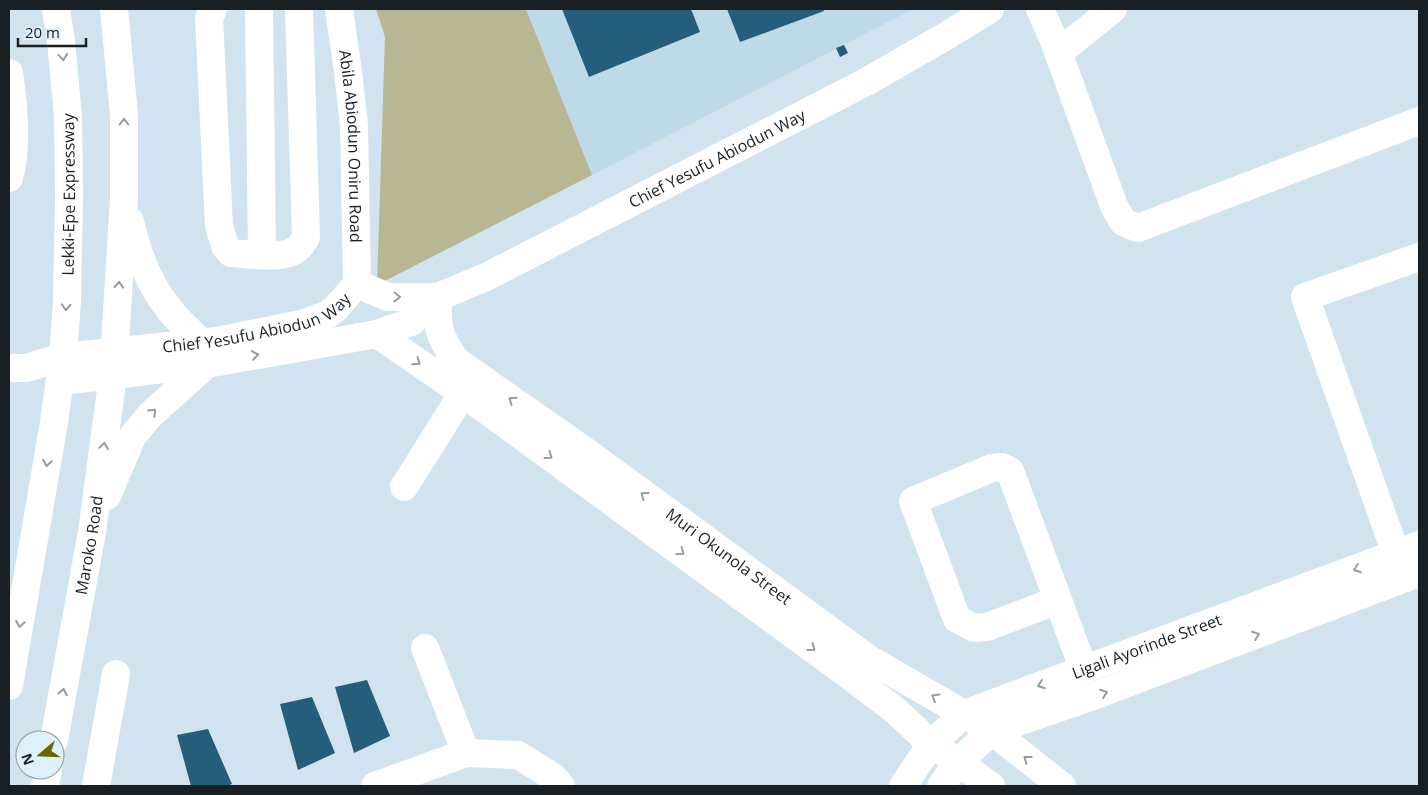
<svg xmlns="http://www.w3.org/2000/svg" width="1428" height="795" font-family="'Open Sans',sans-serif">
  <rect width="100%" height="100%" fill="#d0e3ee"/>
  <path fill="#bed9e8" d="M526 9H913L592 175Z"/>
  <path fill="#b7b794" d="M376 9H526L592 175 377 285 385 37Z"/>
  <path fill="#245e7b" d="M562 9H691L700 32 589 77Z
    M727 9H823L824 11 740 42Z
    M844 45 848 53 840 57 836 48Z
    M367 680 390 736 354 753 335 687Z
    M312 697 335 753 298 770 280 704Z
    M208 729 232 784 227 786H191L177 735Z"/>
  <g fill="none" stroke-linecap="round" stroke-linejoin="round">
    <g stroke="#fff" stroke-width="28">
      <path d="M213 9 209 18 219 226 225 246 231 253C249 254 286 261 299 247 302 245 304 240 306 237L299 9"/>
      <path d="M259 9 262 254"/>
      <path id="s1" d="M339 9 348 72 354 125 357 284"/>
      <path d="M1040 9 1053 38 1114 206 1123 222 1138 228 1419 121"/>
      <path d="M1058 53 1113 9"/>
      <path d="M9 73C14 106 18 146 9 178"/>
      <path id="s2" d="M438 297C437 328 438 334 455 360L588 453 869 659 964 714 992 731 1062 786"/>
      <path d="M377 334 463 393 843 671 895 710 931 744 958 762 991 786"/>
      <path d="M9 368H26L63 357"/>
      <path d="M404 487 463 393"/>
      <path d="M1396 554 1305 297 1419 257"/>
      <path d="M1058 600 987 627 974 628 957 619 913 501 992 468 1002 467 1010 471 1084 670"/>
      <path d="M425 648 466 753"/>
      <path d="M96 786 116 674"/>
      <path d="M375 786 466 753 518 755 553 777 561 786"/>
      <path id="s3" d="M903 786 931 744 964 714 1419 545"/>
      <path d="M941 786 958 762 992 731 1096 695 1419 573"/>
    </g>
    <g stroke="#fff" stroke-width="28">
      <path id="s4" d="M63 357 217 341 305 323 328 314 335 309 357 284 388 297H438"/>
      <path id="s5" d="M61 381 207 364 377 334 411 322 438 297 486 277 866 82 946 36 990 9"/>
    </g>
    <g stroke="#fff" stroke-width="28">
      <path d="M130 221C137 253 148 283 169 309 178 321 190 331 201 342"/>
      <path d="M107 496 132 437 150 415 207 364"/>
      <path id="s6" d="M9 686 54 422 63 357 67 301 69 196 68 117 61 41 56 9"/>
      <path id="s7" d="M54 740 92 532 113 375 124 199V115L114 9"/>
      <path d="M45 786 48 770"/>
    </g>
  </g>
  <defs><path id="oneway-chevron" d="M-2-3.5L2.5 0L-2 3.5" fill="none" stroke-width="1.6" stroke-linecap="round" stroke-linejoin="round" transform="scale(1.25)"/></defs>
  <g stroke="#989b9c">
    <use href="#oneway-chevron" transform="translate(63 57) rotate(85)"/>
    <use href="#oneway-chevron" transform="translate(124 122) rotate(-90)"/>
    <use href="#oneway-chevron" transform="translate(119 285) rotate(-87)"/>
    <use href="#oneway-chevron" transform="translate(397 297) rotate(1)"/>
    <use href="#oneway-chevron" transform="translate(66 307) rotate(93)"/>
    <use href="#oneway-chevron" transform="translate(255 355) rotate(-10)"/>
    <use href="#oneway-chevron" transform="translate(417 362) rotate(35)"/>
    <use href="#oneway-chevron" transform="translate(512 400) rotate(-145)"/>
    <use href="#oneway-chevron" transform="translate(153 412) rotate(-44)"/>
    <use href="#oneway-chevron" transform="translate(104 446) rotate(-82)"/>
    <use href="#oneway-chevron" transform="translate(549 456) rotate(36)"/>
    <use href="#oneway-chevron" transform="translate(47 463) rotate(99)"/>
    <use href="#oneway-chevron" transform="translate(644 495) rotate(-144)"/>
    <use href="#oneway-chevron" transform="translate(681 552) rotate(36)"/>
    <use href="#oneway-chevron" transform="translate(1357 569) rotate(160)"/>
    <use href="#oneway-chevron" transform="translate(20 624) rotate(100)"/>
    <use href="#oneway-chevron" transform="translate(1256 635) rotate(-21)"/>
    <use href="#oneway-chevron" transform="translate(812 648) rotate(36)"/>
    <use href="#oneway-chevron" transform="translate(1041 685) rotate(160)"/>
    <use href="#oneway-chevron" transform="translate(63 692) rotate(-79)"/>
    <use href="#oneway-chevron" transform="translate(1104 693) rotate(-21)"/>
    <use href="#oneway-chevron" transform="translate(935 697) rotate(-150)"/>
    <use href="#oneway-chevron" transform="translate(1027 759) rotate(-142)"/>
  </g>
  <g text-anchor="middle" stroke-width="5" stroke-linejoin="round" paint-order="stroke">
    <g font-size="16" fill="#192024" stroke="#ddf0fb">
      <text dy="6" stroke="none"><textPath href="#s1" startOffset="138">Abila Abiodun Oniru Road</textPath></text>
      <text dy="6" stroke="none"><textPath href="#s5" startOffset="704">Chief Yesufu Abiodun Way</textPath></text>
      <text dy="6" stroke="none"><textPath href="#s6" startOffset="496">Lekki-Epe Expressway</textPath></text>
      <text dy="6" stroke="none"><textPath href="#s4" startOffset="198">Chief Yesufu Abiodun Way</textPath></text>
      <text dy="6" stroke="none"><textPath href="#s7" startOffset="198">Maroko Road</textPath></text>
      <text dy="6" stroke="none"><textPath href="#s2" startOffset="404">Muri Okunola Street</textPath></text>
      <text dy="6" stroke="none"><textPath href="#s3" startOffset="290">Ligali Ayorinde Street</textPath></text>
    </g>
  </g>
  <rect width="1428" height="795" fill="none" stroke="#192024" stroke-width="20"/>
  <g transform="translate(40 755) rotate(251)"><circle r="24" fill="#ddf0fb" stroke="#8f9da5"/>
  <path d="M0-4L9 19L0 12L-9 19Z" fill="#6a6600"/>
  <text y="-8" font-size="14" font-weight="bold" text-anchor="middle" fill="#192024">N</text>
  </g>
  <path d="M18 38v8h68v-8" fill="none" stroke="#192024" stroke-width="2.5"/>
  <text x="25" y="38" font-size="15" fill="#192024" stroke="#ddf0fb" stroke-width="4" paint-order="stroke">20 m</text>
</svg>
